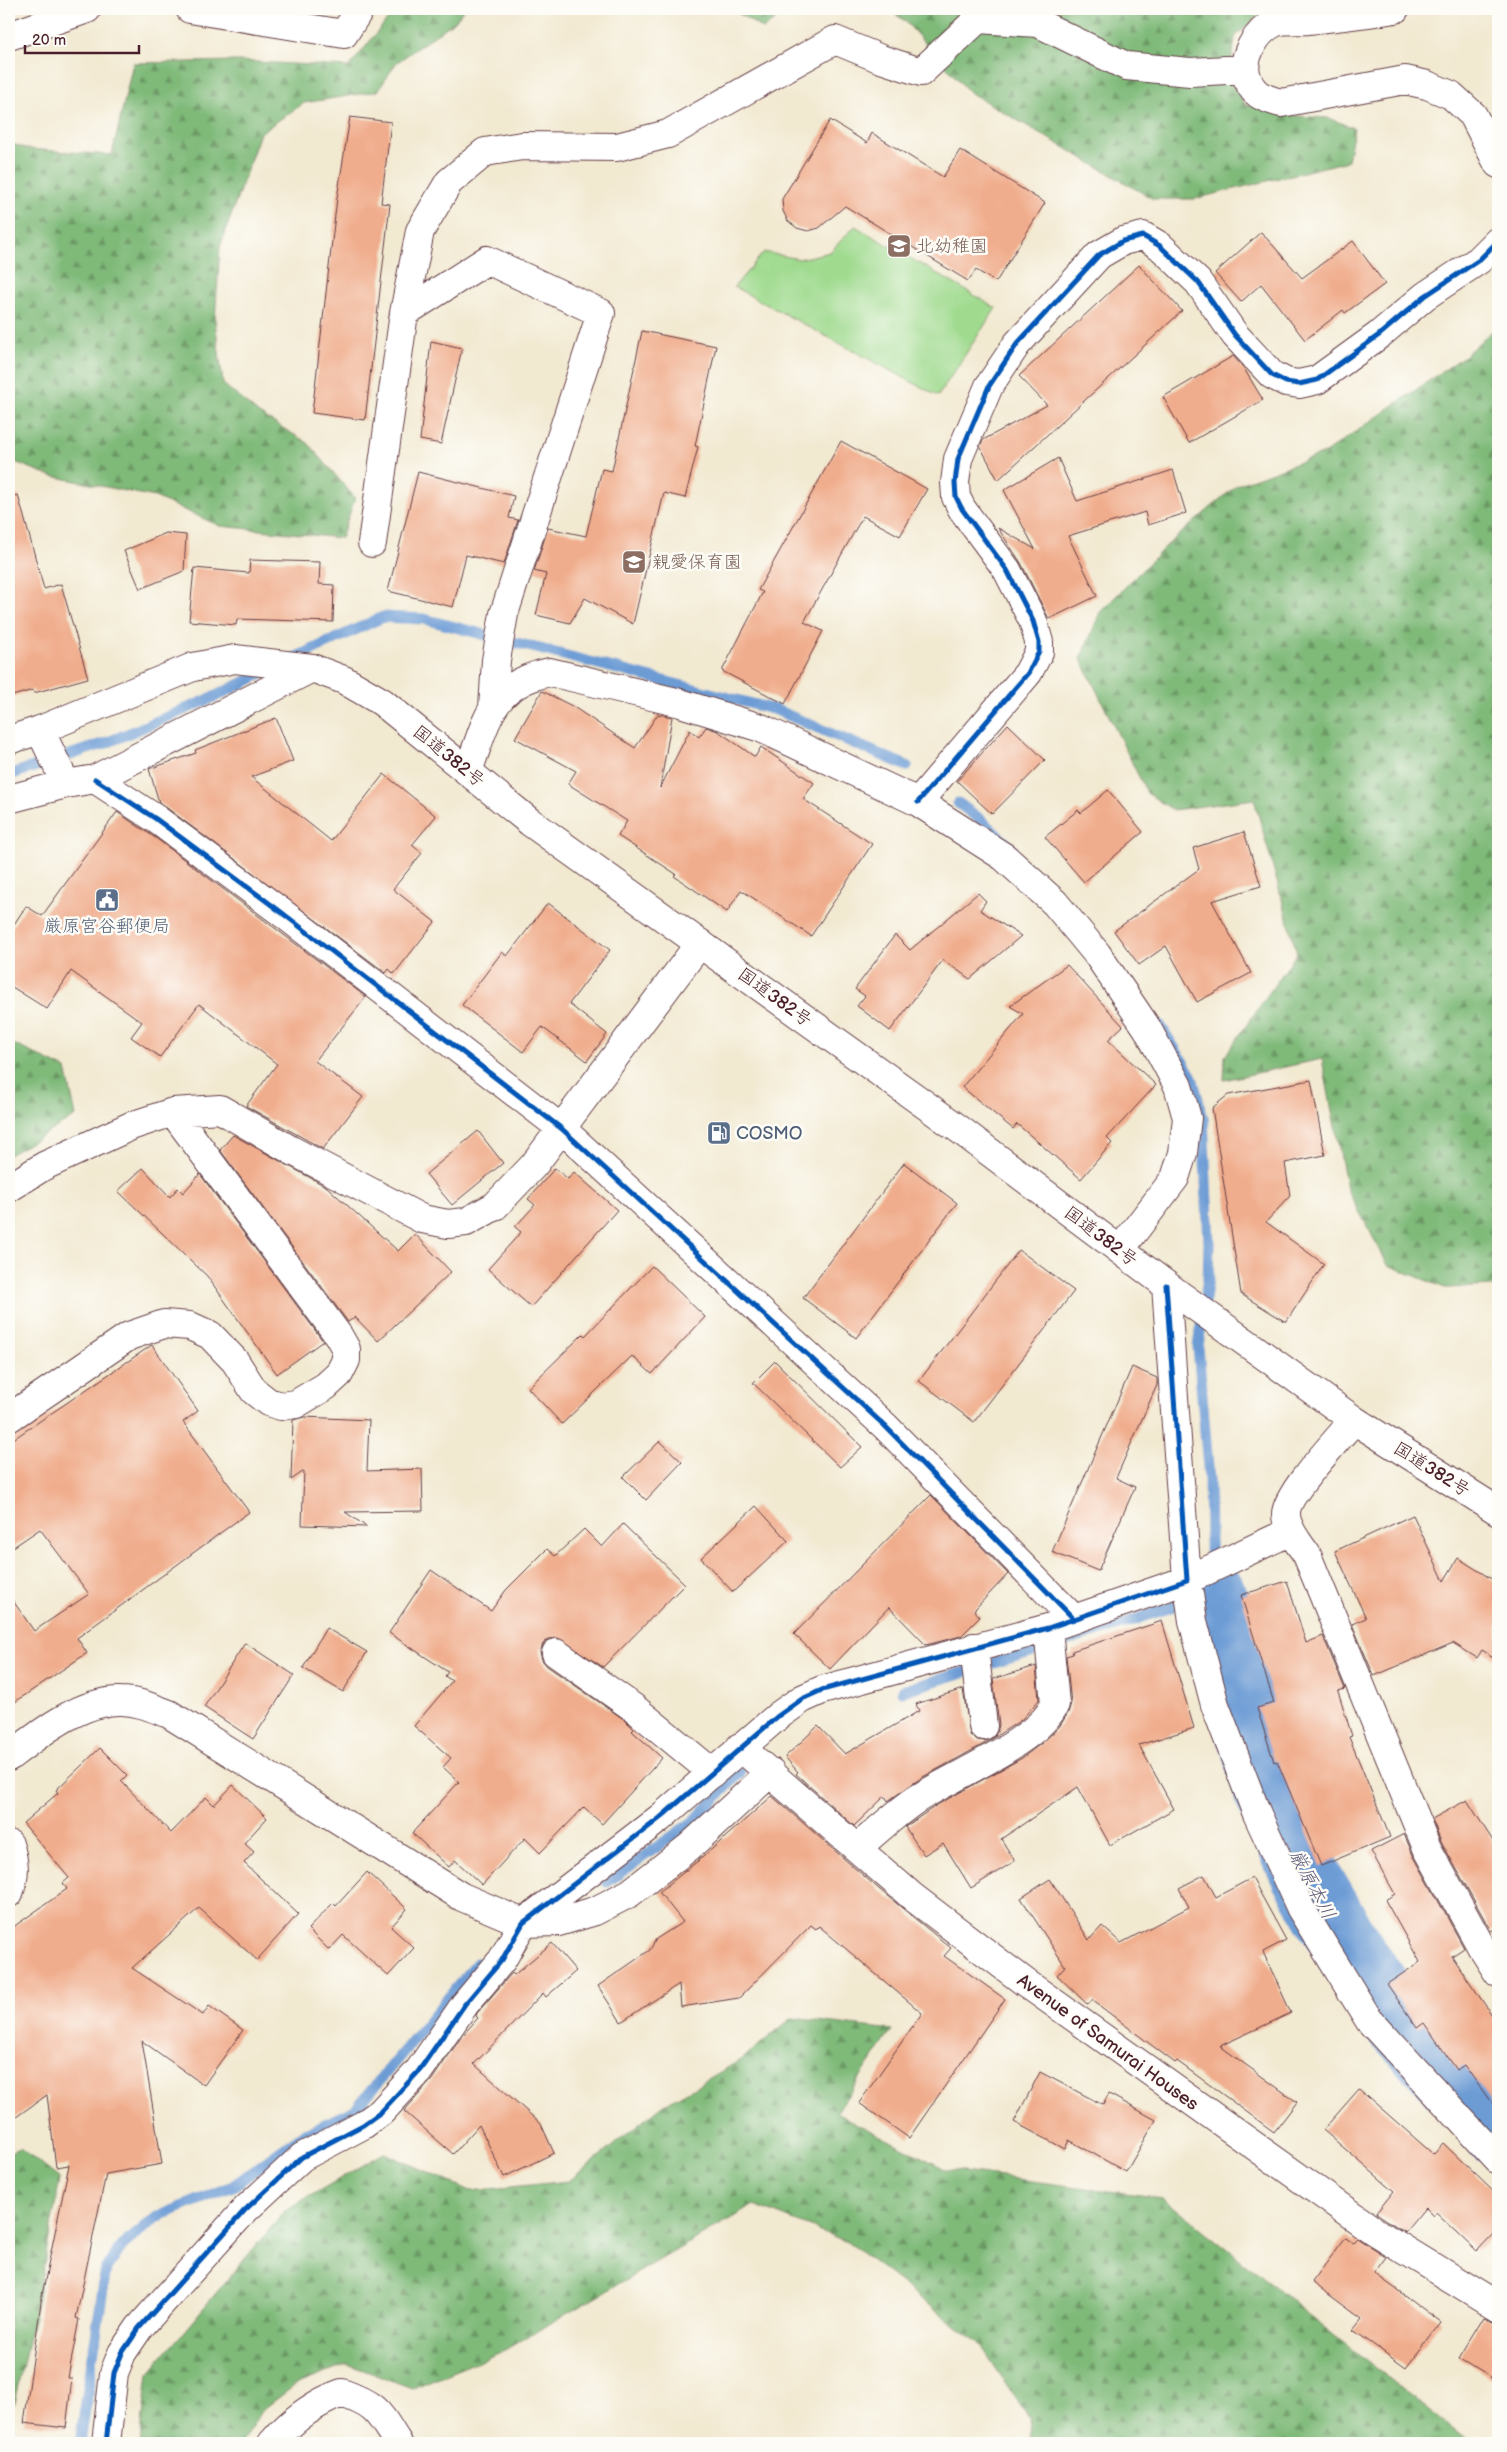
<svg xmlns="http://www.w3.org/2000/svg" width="1507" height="2452" font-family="'Balsamiq Sans','Klee One',sans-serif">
  <defs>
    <pattern id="forest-firs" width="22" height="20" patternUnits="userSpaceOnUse" patternTransform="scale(1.25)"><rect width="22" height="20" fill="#7fba79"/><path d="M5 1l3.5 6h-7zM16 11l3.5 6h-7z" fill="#6a9763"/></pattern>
  </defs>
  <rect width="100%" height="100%" fill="#fdfcf7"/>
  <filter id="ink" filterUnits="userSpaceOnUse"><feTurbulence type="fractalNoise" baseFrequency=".02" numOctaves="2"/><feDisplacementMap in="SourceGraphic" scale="10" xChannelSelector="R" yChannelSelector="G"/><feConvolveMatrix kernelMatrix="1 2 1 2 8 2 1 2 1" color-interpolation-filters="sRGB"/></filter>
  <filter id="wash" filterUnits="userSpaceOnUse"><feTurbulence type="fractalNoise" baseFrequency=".0096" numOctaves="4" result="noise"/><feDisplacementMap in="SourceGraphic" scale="20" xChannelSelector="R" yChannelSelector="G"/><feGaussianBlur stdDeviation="1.12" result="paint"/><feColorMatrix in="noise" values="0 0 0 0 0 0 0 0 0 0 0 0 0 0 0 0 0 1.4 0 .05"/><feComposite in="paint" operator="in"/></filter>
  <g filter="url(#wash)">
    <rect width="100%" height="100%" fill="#f2e9d1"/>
    <path fill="#9fda8e" stroke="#747c5c" d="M855 226 996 308 938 396 734 287 764 252 799 259 830 252Z"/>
    <path fill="url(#forest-firs)" stroke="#646c52" d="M396 9H464L455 21 396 63 378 91 304 103 260 133 220 247 215 321 223 384 259 414 308 443 355 498 341 538 220 526 155 497 51 476 10 460 9 143 28 149 112 155 133 63 237 61 349 67Z
      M732 9H789L763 29Z
      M888 9H1265L1235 37 1229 81 1246 105 1282 115 1328 118 1354 128 1348 161 1194 199H1153L969 92 905 21Z
      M1498 326V1286L1445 1288 1388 1265 1347 1189 1322 1059 1224 1080 1225 1056 1297 953 1254 799 1173 810 1147 793 1081 659 1100 612 1164 548 1237 485 1325 453 1463 357Z
      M9 1042 66 1069 76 1116 9 1155Z
      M792 2018 892 2030 836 2113 947 2170 1163 2198 1470 2443H1033L1030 2420 980 2344 848 2242 754 2205 501 2352 412 2388 347 2364 298 2383 261 2411 242 2443H140L148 2374 286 2210 384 2153 471 2191 569 2181 663 2105 741 2060Z
      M20 2148 60 2179 36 2307 9 2424V2153Z"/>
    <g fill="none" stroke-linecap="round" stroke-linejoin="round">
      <path stroke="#6d9cd5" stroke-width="11" d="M292 659 383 617 424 619 776 710 907 766
        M9 775 106 743 214 697 271 669
        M958 803 981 820 1012 849
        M902 1691 1125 1623 1211 1593 1209 1479 1198 1347 1208 1278 1209 1243 1203 1119 1192 1077 1160 1025
        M607 1882 694 1821 740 1773
        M80 2443 106 2268 123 2245 157 2217 233 2186 304 2134 355 2110 477 1963"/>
      <path stroke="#6d9cd5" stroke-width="69" d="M1211 1593 1268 1791 1305 1874 1345 1943 1393 2016 1498 2131"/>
    </g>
    <g id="blocks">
      <path fill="#f0ad8d" d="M350 117 391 122 381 203 390 204 365 420 312 413 337 198Z
        M830 120 867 143 872 133 943 177 960 150 1045 203 996 282 976 270 968 281 845 206 819 228 808 231 797 228 788 221 783 211 782 199Z
        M1261 232 1302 278 1353 241 1385 284 1345 313 1343 310 1305 340 1261 284 1241 302 1215 273Z
        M1139 265 1182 311 998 480 980 446 983 440 1047 405 1019 376Z
        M642 331 716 346 695 446 698 447 685 498 664 493 633 624 585 598 570 623 536 615 546 574 534 571 548 528 586 536 602 469 612 471Z
        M431 341 462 348 441 444 420 440Z
        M1233 356 1243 367 1263 400 1189 443 1163 397Z
        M841 441 927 489 900 536 863 516 804 622 823 631 785 704 722 671 763 592 758 590Z
        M1058 458 1077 501 1173 470 1186 513 1148 525 1145 512 1068 536 1097 596 1049 619 1021 563 998 528 1035 549 1004 490Z
        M418 472 514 496 509 518 518 520 504 564 466 555 453 607 388 591Z
        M18 495 44 589 61 584 88 678 34 693 33 690 9 697V497Z
        M166 533 186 535 184 571 140 589 124 551Z
        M250 560 320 562 319 584 334 585 333 622 237 619 236 625 189 621 194 568 249 573Z
        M542 691 572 706 635 748 658 714 672 717 660 788 690 730 699 737 706 727 718 731 755 757 761 747 814 783 803 799 872 844 811 936 741 890 727 912 674 876 676 874 618 836 627 821 568 784 576 771 515 738Z
        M276 718 293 761 251 777 331 841 384 774 436 816 412 845 422 853 393 889 435 922 394 974 389 969 386 973 159 802 149 769 196 753 195 750Z
        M1008 724 1045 760 992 814 957 781Z
        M1108 790 1143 832 1084 882 1045 837 1078 810 1081 813Z
        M117 812 157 839 366 997 315 1061 363 1097 323 1149 246 1106 277 1064 199 1004 160 1057 131 1037 142 1022 71 971 47 1009 9 985V932L26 906 42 916Z
        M1244 832 1261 886 1212 901 1251 973 1197 1002 1166 946 1139 965 1114 931 1199 869 1193 848Z
        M978 893 986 901 980 910 1021 936 970 979 943 960 890 1031 857 1006 865 996 855 989 895 935 910 950Z
        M548 903 610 950 569 1004 607 1034 587 1061 542 1027 523 1052 462 1005 502 952 507 956Z
        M1067 965 1123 1026 1108 1040 1156 1085 1107 1138 1112 1143 1081 1179 1017 1124 1013 1129 962 1087 1023 1014 1010 1006Z
        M1311 1080 1325 1155 1285 1163 1290 1196 1266 1222 1324 1264 1286 1322 1241 1294 1212 1108 1228 1095Z
        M478 1131 503 1163 452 1205 426 1174Z
        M233 1135 327 1187 398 1251 415 1234 451 1272 378 1341 355 1317 348 1322 220 1150Z
        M904 1163 957 1203 856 1338 803 1298Z
        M143 1168 170 1197 178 1188 183 1193 200 1174 323 1341 277 1374 207 1276 118 1191Z
        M555 1168 568 1179 574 1172 617 1210 531 1307 488 1269 521 1232 515 1227 535 1205 528 1199Z
        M1019 1250 1074 1291 974 1422 919 1381Z
        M652 1266 705 1317 652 1374 632 1356 562 1424 528 1388 583 1334 585 1336Z
        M152 1345 198 1411 183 1422 249 1512 77 1638 87 1653 9 1706V1595L34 1631 89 1594 40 1529 9 1550V1442Z
        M775 1361 862 1447 840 1467 753 1383Z
        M1132 1367 1157 1378V1385L1116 1478 1135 1487 1098 1571 1052 1552Z
        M304 1417 369 1420 367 1471 422 1469 423 1511 345 1512 367 1527 302 1525 304 1471 291 1480 293 1420Z
        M660 1441 682 1462 646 1500 623 1477Z
        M931 1495 1008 1574 974 1610 980 1617 961 1636 926 1645 889 1607 830 1669 794 1634Z
        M756 1506 788 1541 733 1592 701 1558Z
        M1413 1515 1444 1581 1458 1558 1498 1583V1660L1482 1650 1477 1658 1453 1643 1374 1676 1352 1624 1366 1618 1335 1551Z
        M623 1524 685 1584 603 1667 558 1638 549 1639 543 1644 540 1652 542 1660 547 1666 625 1720 634 1729 632 1731 662 1758 602 1824 584 1807 540 1853 525 1838 482 1885 455 1860 449 1867 412 1833 459 1782 443 1767 451 1758 414 1726 452 1681 445 1676 448 1672 389 1633 431 1570 491 1611 506 1590 547 1549 555 1556 584 1529 602 1547Z
        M1287 1581 1306 1643 1323 1636 1345 1689 1338 1691 1352 1736 1349 1737 1390 1837 1321 1866 1277 1761 1274 1762 1257 1708 1274 1703 1241 1595Z
        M1162 1621 1194 1728 1139 1745 1174 1809 1110 1845 1078 1787 1001 1839 1015 1861 971 1888 943 1843 924 1855 905 1827 937 1805 1022 1758 1042 1743 1059 1727 1068 1713 1071 1703 1066 1656 1073 1654 1072 1651Z
        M326 1628 367 1652 343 1692 303 1668Z
        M245 1643 294 1675 253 1739 204 1707Z
        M1036 1666 1039 1700 1021 1720 984 1744 921 1778 888 1801 885 1796 854 1826 796 1774 798 1772 785 1757 818 1726 845 1754 919 1711 916 1704 963 1689 970 1735 977 1740 985 1741 993 1738 997 1732 999 1725 993 1679Z
        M100 1748 127 1775 121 1781 171 1833 206 1797 214 1805 233 1785 267 1818 244 1843 254 1852 244 1863 298 1914 257 1960 199 1908 132 1968 203 2015 209 2006 243 2030 204 2085 142 2041 162 2164 106 2174 76 2318 79 2319 68 2378H72L66 2428 24 2423 42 2295 69 2165 56 2167 47 2095 9 2122V1930L67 1889 63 1883 69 1878 23 1823 58 1793 56 1790Z
        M772 1796 880 1890 951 1948 944 1956 1005 1999 909 2138 859 2103 922 2013 819 1926 816 1929 811 1925 739 1998 681 2007 679 1984 621 2022 598 1986 650 1950 656 1939 683 1922 659 1892 704 1856Z
        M1467 1800 1498 1849V1927L1491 1931 1441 1841 1432 1819Z
        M1404 1834 1413 1855 1464 1948 1452 1956 1498 2024V2112L1464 2065 1457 2070 1424 2023 1417 2028 1387 1984 1420 1962 1385 1900 1395 1894 1371 1851Z
        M367 1872 407 1909 391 1927 414 1948 388 1976 343 1935 329 1950 308 1929 333 1903 336 1906Z
        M1204 1875 1216 1897 1252 1878 1286 1940 1263 1952 1291 2013 1220 2046 1297 2102 1274 2132 1177 2061 1175 2063 1092 2000 1088 2005 1057 1975 1065 1966 1021 1898 1050 1879 1089 1940 1102 1926 1121 1943 1189 1907 1179 1888Z
        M552 1943 576 1971 546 1997 543 1993 474 2064 541 2124 554 2153 504 2177 479 2125 453 2154 404 2111 431 2081 462 2036 478 2018 476 2016 477 2013 512 1973 514 1975Z
        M1040 2072 1103 2105 1109 2094 1156 2120 1126 2172 1069 2140 1065 2149 1014 2122Z
        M1359 2089 1433 2154 1443 2143 1498 2196V2229L1477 2251 1436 2212 1433 2216 1425 2208 1405 2232 1376 2213 1394 2191 1323 2130Z
        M1346 2237 1353 2242 1357 2238 1386 2257 1374 2273 1441 2322 1406 2368 1353 2330 1362 2319 1312 2282Z
        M1484 2317 1498 2323V2382L1459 2358Z"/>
    </g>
  </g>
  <g filter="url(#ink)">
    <use href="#blocks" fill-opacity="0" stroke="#633d44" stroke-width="1"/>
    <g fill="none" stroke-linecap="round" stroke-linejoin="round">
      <defs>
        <path id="minor" d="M190 9 344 34 360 9
          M1395 9C1366 14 1337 17 1308 20 1298 21 1282 19 1274 23 1257 31 1242 56 1246 74 1251 94 1262 98 1281 103L1405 80 1427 85 1451 95 1473 115 1498 164
          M9 36 87 9
          M404 313 487 260 601 313 504 614 496 660 493 708
          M372 543 404 313 420 231 449 182 485 152 522 146 617 147 668 134 835 40 881 59 921 72 978 19 1038 23 1126 66 1190 72 1245 69
          M40 730 66 784
          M468 771C487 722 490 684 550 672L677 702 761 728 918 802 1004 857 1055 903 1097 954 1147 1028 1178 1086 1187 1118 1183 1153 1175 1178 1120 1250
          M95 779 156 819 281 912 562 1129 885 1426 1074 1619
          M9 799 66 784 95 779 312 668
          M918 802 1028 673 1039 652V642L1033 621 1007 570 962 509 956 497 955 483 958 459 989 386 1017 344 1099 255 1123 241 1143 236 1160 246 1198 282 1235 335 1272 375 1286 382 1299 384 1317 380 1379 335 1425 296 1479 260 1498 241
          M9 1188 44 1166 131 1126 173 1112 220 1109 291 1150 422 1219 448 1224 466 1222 495 1206 534 1165 700 943
          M9 1418 129 1336 164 1324 190 1326 210 1335 235 1361 254 1391 268 1402 281 1406 296 1404 326 1386 339 1374 346 1360V1349L338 1335 173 1112
          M1354 1420C1340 1437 1285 1495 1286 1514 1286 1529 1299 1543 1307 1555L1427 1848 1482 1948 1498 1973
          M1291 1531 1187 1580 1193 1621 1215 1705 1257 1814 1301 1909 1369 2020 1498 2160
          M974 1647 983 1726
          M556 1653 634 1708 713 1773
          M740 1747 914 1898 1026 1983 1374 2231 1498 2307
          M9 1757C39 1734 81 1700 121 1701 138 1701 153 1708 169 1714L462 1897 523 1923 558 1922 595 1911 630 1893 689 1847 771 1772
          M9 1844C15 1863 16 1874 9 1893
          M857 1848C876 1832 894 1815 914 1801 949 1777 1039 1742 1055 1704L1048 1628
          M106 2443 114 2373 122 2353 139 2328 245 2210 302 2157 363 2125 381 2112 418 2072 465 2004 502 1960 523 1923 660 1818 778 1716 802 1699 822 1690 1048 1628 1187 1580 1166 1285
          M272 2443C291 2421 314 2403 342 2393 378 2406 378 2412 398 2443"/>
        <path id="highway" d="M9 740 40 730 193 667 235 659 312 668 344 680 382 702 530 822 959 1129 1181 1296 1354 1420 1498 1511"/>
      </defs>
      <use href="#minor" stroke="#633d44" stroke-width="30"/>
      <use href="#highway" stroke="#633d44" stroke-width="30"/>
      <use href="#minor" stroke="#fff" stroke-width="28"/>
      <use href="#highway" stroke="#fff" stroke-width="28"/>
      <defs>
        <path id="cycleway" d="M95 779 156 819 281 912 562 1129 885 1426 1074 1619
          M918 802 1028 673 1039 652V642L1033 621 1007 570 962 509 956 497 955 483 958 459 989 386 1017 344 1099 255 1123 241 1143 236 1160 246 1198 282 1235 335 1272 375 1286 382 1299 384 1317 380 1379 335 1425 296 1479 260 1498 241
          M106 2443 114 2373 122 2353 139 2328 245 2210 302 2157 363 2125 381 2112 418 2072 465 2004 502 1960 523 1923 660 1818 778 1716 802 1699 822 1690 1048 1628 1187 1580 1166 1285"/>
      </defs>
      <use href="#cycleway" stroke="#fdfcf7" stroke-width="8"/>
      <use href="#cycleway" stroke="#0057b8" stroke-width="5"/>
    </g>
  </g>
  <defs>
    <symbol id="school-square" viewBox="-11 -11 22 22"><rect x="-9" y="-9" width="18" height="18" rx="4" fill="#8d6e63" stroke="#fdfcf7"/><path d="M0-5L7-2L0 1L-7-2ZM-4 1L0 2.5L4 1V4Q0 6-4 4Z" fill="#fff"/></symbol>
    <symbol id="civic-square" viewBox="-11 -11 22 22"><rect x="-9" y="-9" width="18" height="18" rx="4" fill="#5c6f8a" stroke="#fdfcf7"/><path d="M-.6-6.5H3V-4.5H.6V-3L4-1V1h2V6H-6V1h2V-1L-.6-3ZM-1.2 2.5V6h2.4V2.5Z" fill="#fff"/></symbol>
    <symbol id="fuel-square" viewBox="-11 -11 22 22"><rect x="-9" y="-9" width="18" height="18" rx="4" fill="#5c6f8a" stroke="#fdfcf7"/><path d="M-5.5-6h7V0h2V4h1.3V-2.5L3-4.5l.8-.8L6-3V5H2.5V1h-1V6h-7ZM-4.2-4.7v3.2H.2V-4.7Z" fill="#fff"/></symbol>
  </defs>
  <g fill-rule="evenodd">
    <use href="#school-square" x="885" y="232" width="28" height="28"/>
    <use href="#school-square" x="620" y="548" width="28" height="28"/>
    <use href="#civic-square" x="93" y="886" width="28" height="28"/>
    <use href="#fuel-square" x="705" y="1119" width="28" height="28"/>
  </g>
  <g text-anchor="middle" stroke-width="5" stroke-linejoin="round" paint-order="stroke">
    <g font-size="18" fill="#785e54" stroke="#fdfcf7" text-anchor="start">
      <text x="916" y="252">北幼稚園</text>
      <text x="652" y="568">親愛保育園</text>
    </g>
    <g font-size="18" fill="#4a1f2b" stroke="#fdfcf7">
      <text transform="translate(449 756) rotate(39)" y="6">国道382号</text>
      <text transform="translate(775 997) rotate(36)" y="6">国道382号</text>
      <text transform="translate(1101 1236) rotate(37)" y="6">国道382号</text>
      <text transform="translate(1432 1469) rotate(32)" y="6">国道382号</text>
      <text transform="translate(1108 2042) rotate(36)" y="6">Avenue of Samurai Houses</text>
    </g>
    <g font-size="18" fill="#4e5e75" stroke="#fdfcf7">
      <text x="107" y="932">厳原宮谷郵便局</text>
      <text x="736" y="1139" text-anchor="start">COSMO</text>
    </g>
    <g font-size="19" font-style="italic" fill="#5a5777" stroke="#fdfcf7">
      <text transform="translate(1313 1884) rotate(62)" y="7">厳原本川</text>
    </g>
  </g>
  <rect width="1507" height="2452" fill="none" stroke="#fdfcf7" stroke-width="30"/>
  <path d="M25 45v8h114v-8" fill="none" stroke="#4a1f2b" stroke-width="2.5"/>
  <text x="32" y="45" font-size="15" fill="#4a1f2b" stroke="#fdfcf7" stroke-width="4" paint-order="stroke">20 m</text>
</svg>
